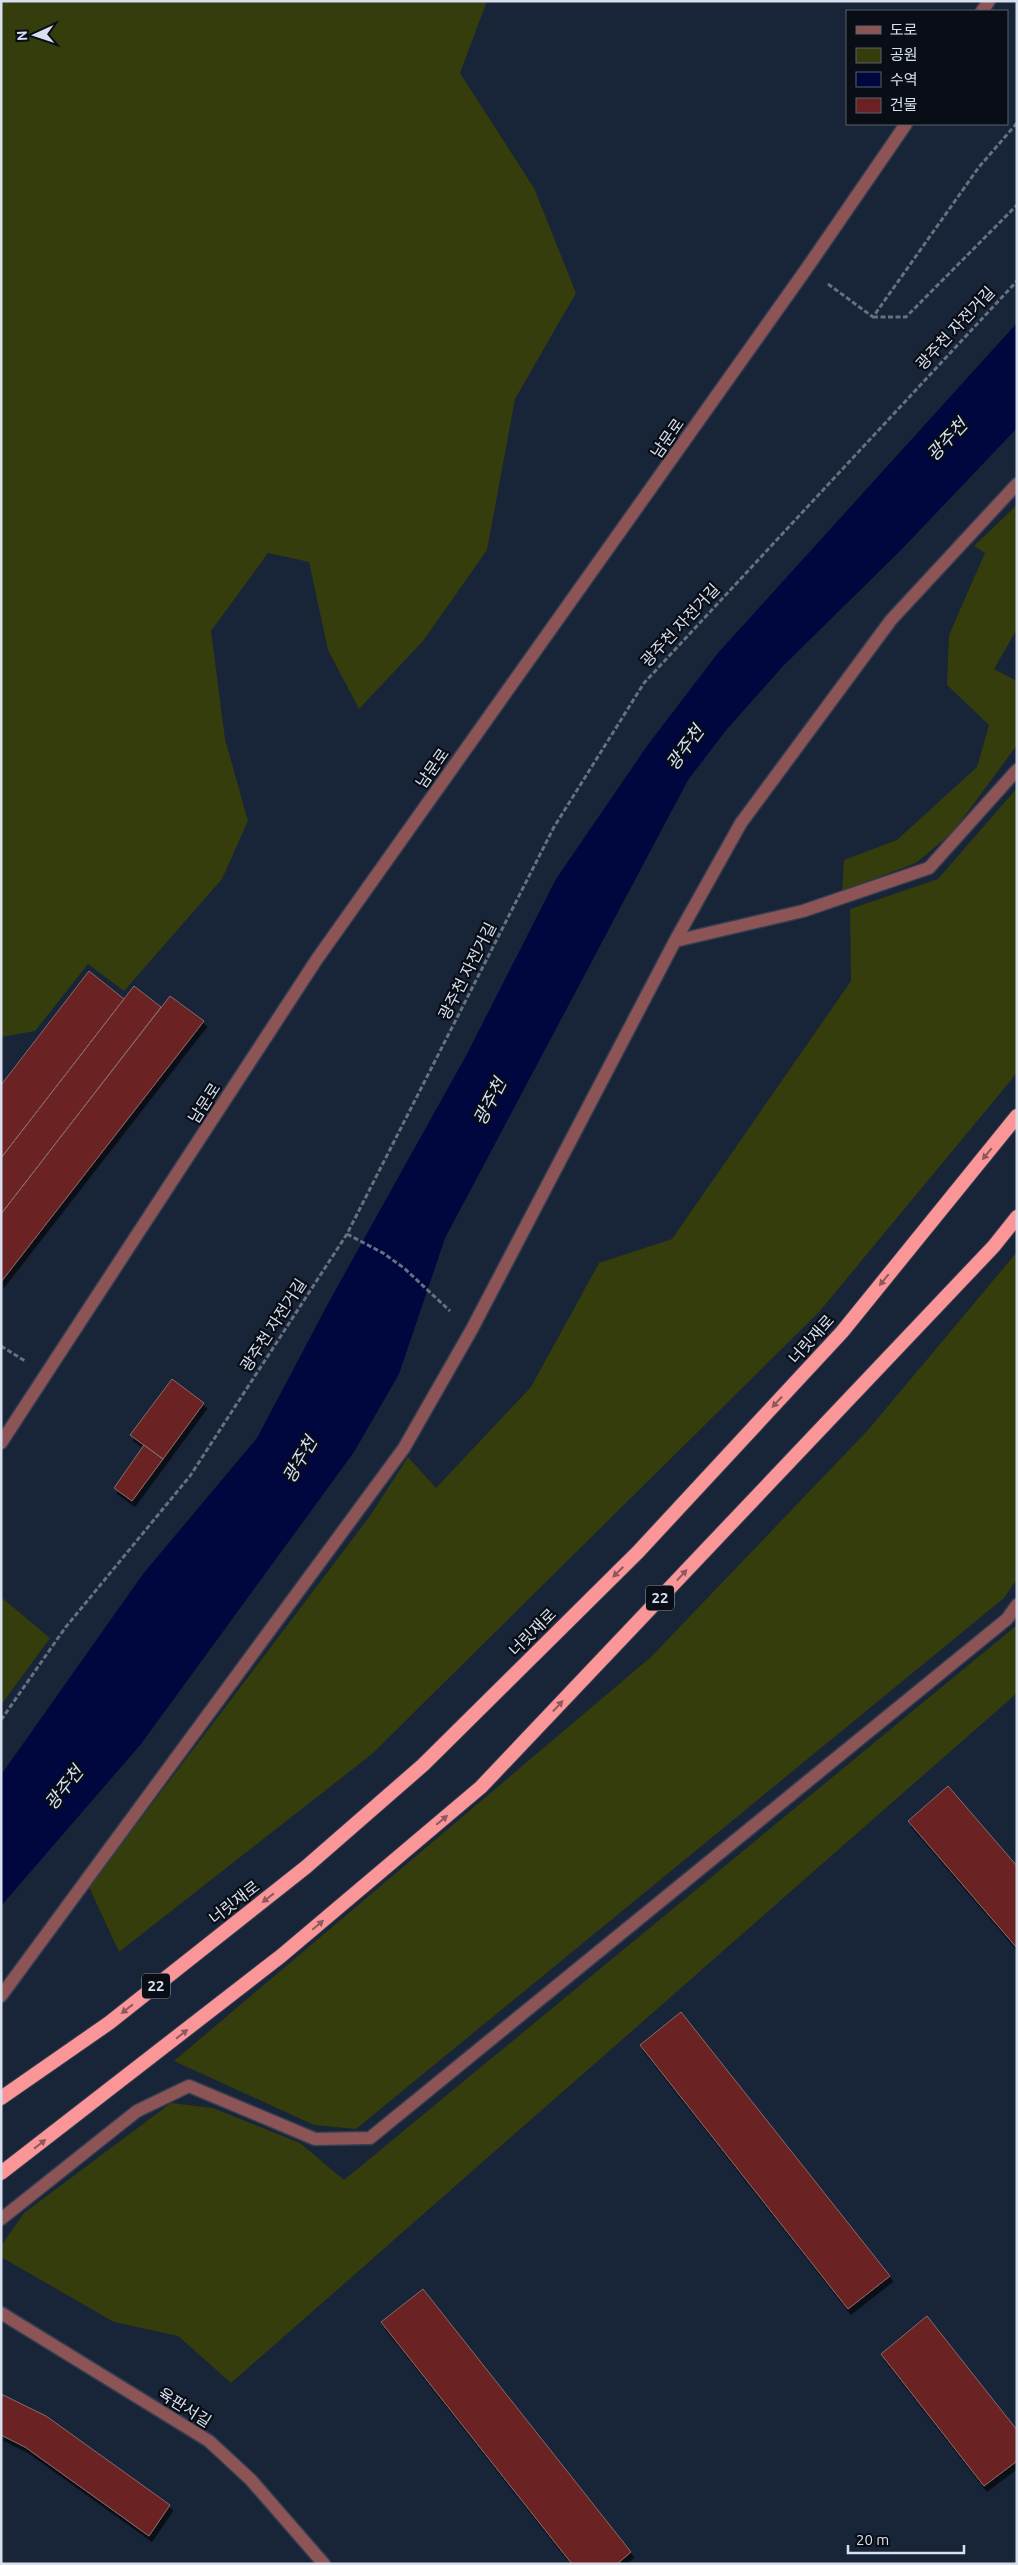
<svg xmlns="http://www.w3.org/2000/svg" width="1018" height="2565" font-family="Ubuntu,'Noto Sans KR',sans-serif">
  <defs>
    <filter id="shadow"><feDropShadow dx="3" dy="5.5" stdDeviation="0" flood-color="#0009"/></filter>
  </defs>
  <rect width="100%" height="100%" fill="#182437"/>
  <path fill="#353d0c" d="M1 1H487L460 73 534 188 576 293 515 399 487 550 423 641 359 709 328 650 309 562 268 553 211 631 225 739 248 821 222 879 124 991 88 964 35 1031 1 1037Z
    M1017 505V629L994 669 1017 681V745L953 832 916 863 842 891 844 860 897 840 977 767 989 725 947 685 949 635 985 553 974 546Z
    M1017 788V1072L1012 1079 819 1312 372 1754 119 1952 89 1887 370 1516 408 1457 436 1488 531 1387 599 1263 672 1239 851 981 850 909 938 879Z
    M1017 1252V1579L1004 1598 356 2129 314 2125 174 2061 651 1657 868 1430Z
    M1 1597 50 1638 1 1705Z
    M1017 1625V1693L231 2383 178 2336 114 2322 1 2257V2246L24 2213 171 2103 213 2108 300 2143 344 2180Z"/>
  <path fill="#00063e" d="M1017 323V428L901 550 784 665 727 729 688 780 445 1238 399 1374 354 1452 141 1744 1 1906V1775L143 1574 257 1438 330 1300 467 1054 556 879 647 746 718 653Z"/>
  <path fill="#6b2023" stroke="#896b69" filter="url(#shadow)" d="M89 971 124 999 1 1158V1085Z
    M134 986 161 1007 1 1214V1158Z
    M170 996 204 1021 1 1282V1214Z
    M172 1379 204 1403 163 1459 130 1435Z
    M144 1445 163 1459 132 1501 114 1488Z
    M948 1786 1017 1866V1948L908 1821Z
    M681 2012 890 2276 848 2309 640 2045Z
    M423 2289 631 2552 617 2564H572L381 2322Z
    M927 2316 1017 2430V2461L984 2486 881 2354Z
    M1 2394 46 2416 170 2505 149 2536 25 2447 1 2435Z"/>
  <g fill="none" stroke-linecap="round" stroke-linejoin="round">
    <defs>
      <path id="service" d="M675 941 803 911 929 868 1017 770
        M1 1996 404 1448 472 1329 675 941 741 823 891 620 1017 484
        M1 2219 137 2111 189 2086 315 2139 370 2138 1007 1619 1017 1605"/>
      <path id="minor" d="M1 2313 209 2441 251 2480 324 2564"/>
      <path id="tertiary" d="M982 11 989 1
        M1 1443 317 959 807 268 906 124"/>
      <path id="trunk" d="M1 2098 109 2023 306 1867 423 1765 638 1552 842 1332 1017 1116
        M1 2173 281 1956 481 1787 994 1246 1017 1217"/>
    </defs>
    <use href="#service" stroke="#333e50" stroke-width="15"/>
    <use href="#minor" stroke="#333e50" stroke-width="15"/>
    <use href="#tertiary" stroke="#333e50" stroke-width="15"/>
    <use href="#trunk" stroke="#333e50" stroke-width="16"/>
    <path stroke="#657080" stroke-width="3" stroke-dasharray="5 2.5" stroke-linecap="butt" d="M828 284 873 317 979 167 1017 123
      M873 317H906L1017 205
      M347 1234 383 1253 404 1268 450 1311
      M1 1346 25 1361
      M1 1720 65 1628 190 1476 347 1234 554 827 644 683 1017 281"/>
    <use href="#service" stroke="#8d5456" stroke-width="12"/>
    <use href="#minor" stroke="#8d5456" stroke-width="12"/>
    <use href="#tertiary" stroke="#8d5456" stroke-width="12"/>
    <use href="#trunk" stroke="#fa9698" stroke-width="14"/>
  </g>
  <defs><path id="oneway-solid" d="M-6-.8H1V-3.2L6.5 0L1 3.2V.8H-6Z" transform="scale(1.25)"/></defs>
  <g fill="#8d585e">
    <use href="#oneway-solid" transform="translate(987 1154) rotate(129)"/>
    <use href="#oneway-solid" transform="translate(884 1280) rotate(129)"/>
    <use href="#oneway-solid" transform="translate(777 1402) rotate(133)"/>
    <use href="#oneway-solid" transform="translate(618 1572) rotate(135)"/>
    <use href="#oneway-solid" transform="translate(682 1575) rotate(-47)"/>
    <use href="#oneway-solid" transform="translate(558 1706) rotate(-47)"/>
    <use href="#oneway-solid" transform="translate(442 1820) rotate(-40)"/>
    <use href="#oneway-solid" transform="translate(268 1898) rotate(142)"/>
    <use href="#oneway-solid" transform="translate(318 1925) rotate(-40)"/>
    <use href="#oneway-solid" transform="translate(127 2009) rotate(142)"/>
    <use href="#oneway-solid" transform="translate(182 2034) rotate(-38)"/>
    <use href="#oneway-solid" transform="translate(40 2144) rotate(-38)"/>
  </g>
  <g text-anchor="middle" stroke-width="4.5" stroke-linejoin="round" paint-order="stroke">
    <g fill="#080d16" stroke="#9aa1ac" stroke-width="1">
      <rect x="646" y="1585.5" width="28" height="25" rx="4"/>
      <rect x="142" y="1973.5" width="28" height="25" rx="4"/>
    </g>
    <g font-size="15" font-weight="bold" fill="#d8e0ed">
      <text x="660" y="1603">22</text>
      <text x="156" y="1991">22</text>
    </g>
    <g font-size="16" fill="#d8e0ed" stroke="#080d16">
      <text transform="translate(955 328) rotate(-47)" y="6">광주천 자전거길</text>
      <text transform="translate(667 438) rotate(-55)" y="6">남문로</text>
      <text transform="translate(680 625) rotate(-47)" y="6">광주천 자전거길</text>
      <text transform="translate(432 768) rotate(-55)" y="6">남문로</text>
      <text transform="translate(467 971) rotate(-63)" y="6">광주천 자전거길</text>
      <text transform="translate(204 1103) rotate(-57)" y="6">남문로</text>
      <text transform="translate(273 1325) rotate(-57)" y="6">광주천 자전거길</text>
      <text transform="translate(811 1339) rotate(-48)" y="6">너릿재로</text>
      <text transform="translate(532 1632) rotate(-45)" y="6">너릿재로</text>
      <text transform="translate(234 1902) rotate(-38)" y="6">너릿재로</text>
      <text transform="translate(185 2407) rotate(32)" y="6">육판서길</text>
    </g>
    <g font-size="18" font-style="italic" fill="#d5e0f2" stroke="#080d16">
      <text transform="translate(947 440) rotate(-47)" y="6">광주천</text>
      <text transform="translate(685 748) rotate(-54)" y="6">광주천</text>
      <text transform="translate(490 1102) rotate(-63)" y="6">광주천</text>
      <text transform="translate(300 1460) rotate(-60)" y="6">광주천</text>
      <text transform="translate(64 1788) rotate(-52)" y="6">광주천</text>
    </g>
  </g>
  <rect width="1018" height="2565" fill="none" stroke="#d8e0ed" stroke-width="5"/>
  <rect x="846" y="10" width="162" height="115" fill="#080d16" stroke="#5b616c"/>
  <rect x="856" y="26" width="25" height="8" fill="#8d5456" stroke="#5b616c"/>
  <text x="890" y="35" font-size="15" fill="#d8e0ed">도로</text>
  <rect x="856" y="48" width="25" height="15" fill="#353d0c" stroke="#5b616c"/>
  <text x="890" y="60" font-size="15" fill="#d8e0ed">공원</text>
  <rect x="856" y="72" width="25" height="15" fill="#00063e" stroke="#5b616c"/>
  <text x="890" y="85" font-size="15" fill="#d8e0ed">수역</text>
  <rect x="856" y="98" width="25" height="15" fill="#6b2023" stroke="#5b616c"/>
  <text x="890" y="110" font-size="15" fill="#d8e0ed">건물</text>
  <g transform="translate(35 35) rotate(267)" stroke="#080d16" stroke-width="4" paint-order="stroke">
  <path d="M0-4L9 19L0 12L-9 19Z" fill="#d8e0ed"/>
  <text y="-8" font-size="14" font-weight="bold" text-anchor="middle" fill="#d8e0ed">N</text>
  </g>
  <path d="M848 2545v8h116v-8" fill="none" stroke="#d8e0ed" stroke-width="2.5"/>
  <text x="856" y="2545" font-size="15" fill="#d8e0ed" stroke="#080d16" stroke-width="4" paint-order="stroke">20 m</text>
</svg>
